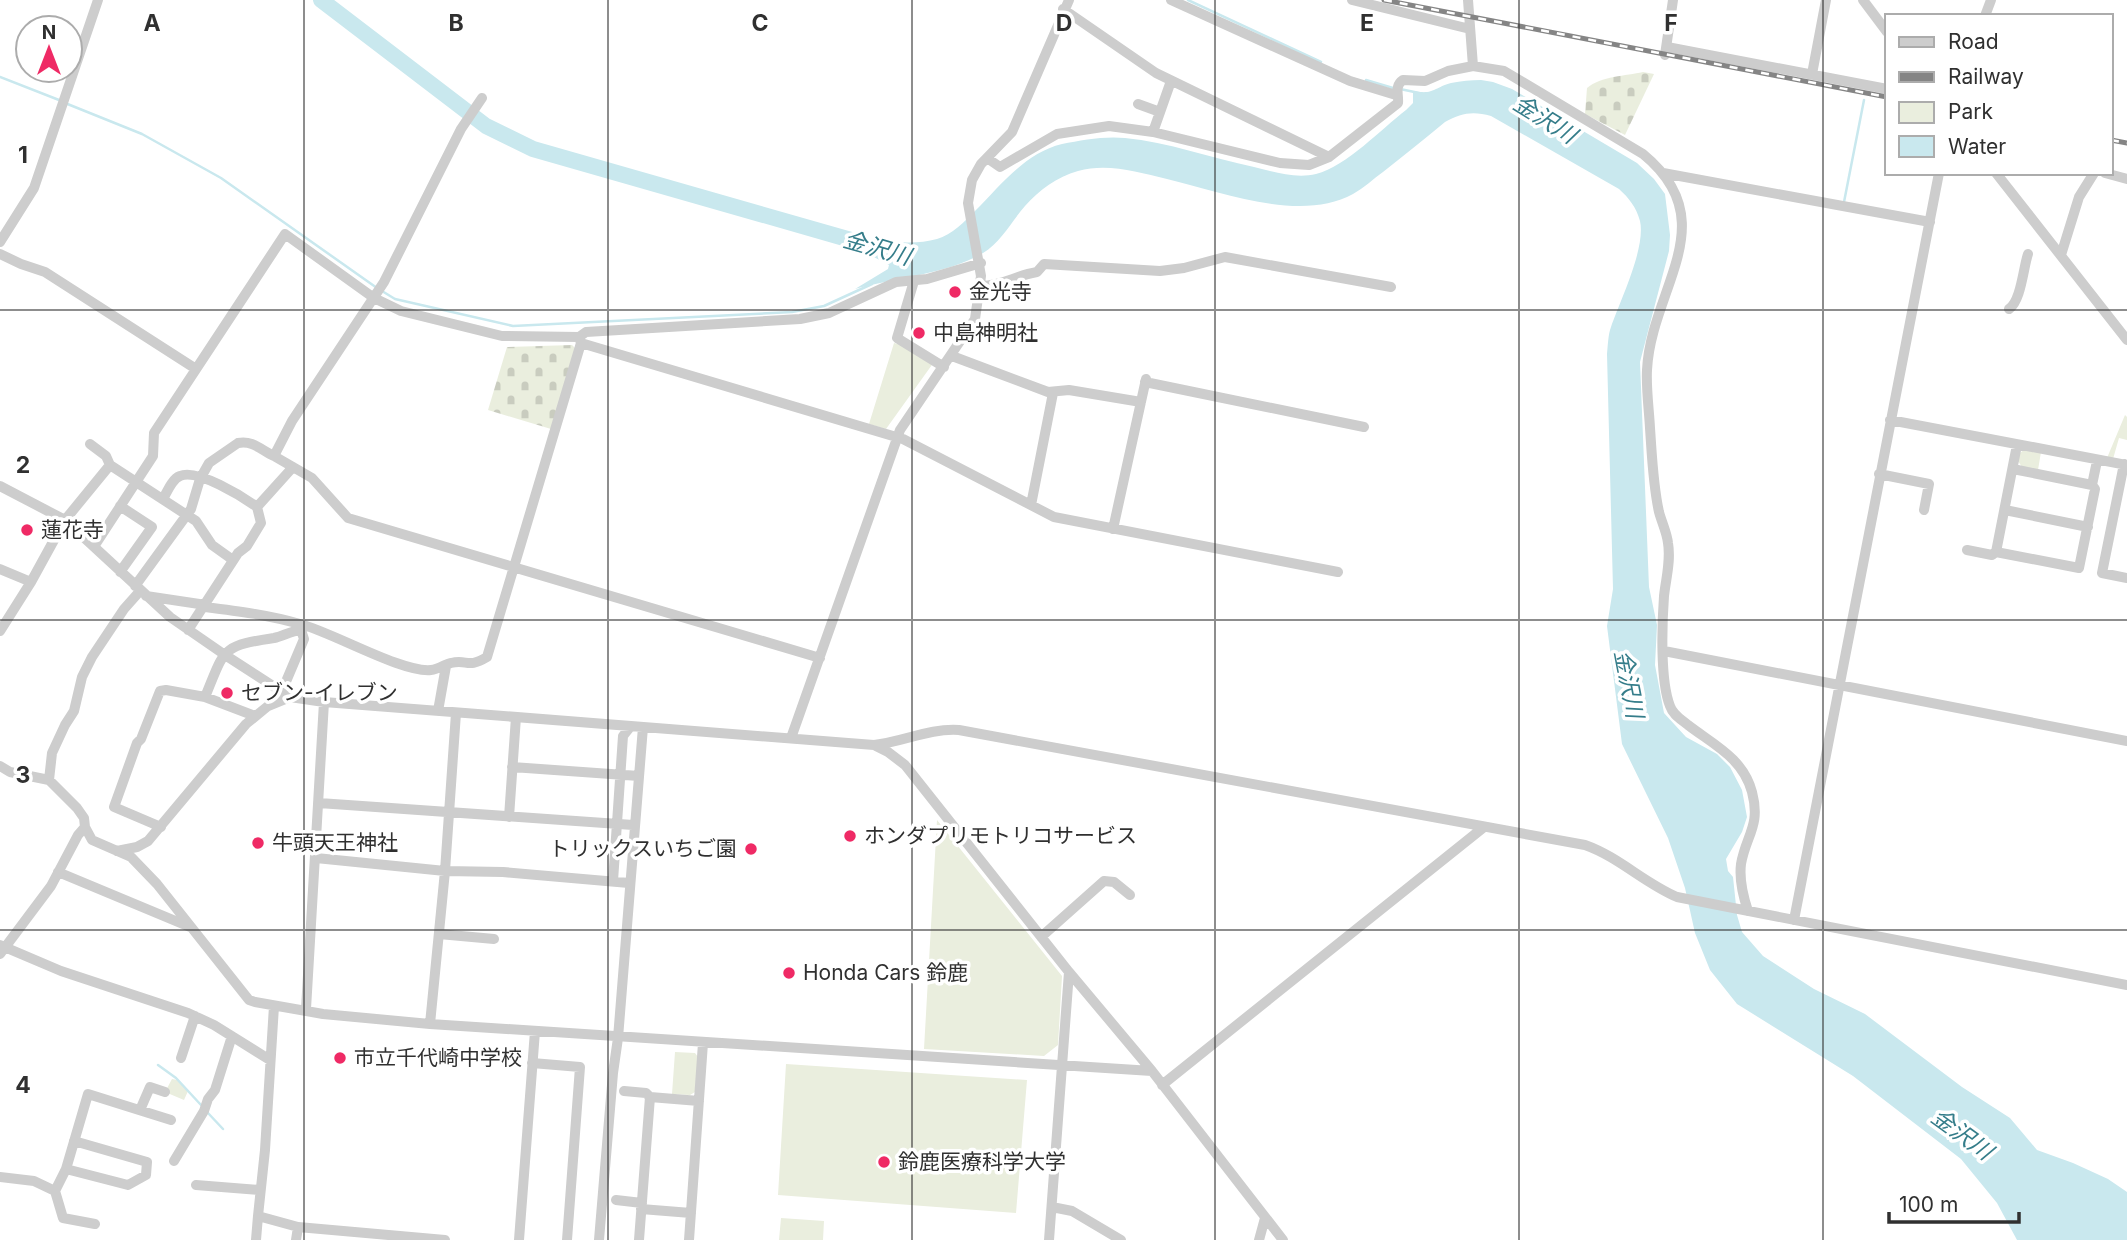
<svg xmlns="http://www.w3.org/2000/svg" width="2127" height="1240" font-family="Inter,'Noto Sans JP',sans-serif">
  <defs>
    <pattern id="cemetery-stones" width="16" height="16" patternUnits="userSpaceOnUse" patternTransform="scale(1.75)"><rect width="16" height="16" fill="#eaeede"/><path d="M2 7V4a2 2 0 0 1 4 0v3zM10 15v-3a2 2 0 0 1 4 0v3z" fill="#c9ccbf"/></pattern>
  </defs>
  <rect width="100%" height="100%" fill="#fff"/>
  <path fill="url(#cemetery-stones)" d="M1643 72 1654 74 1625 135 1585 114 1587 88C1601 76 1626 76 1643 72Z
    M572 345 576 349 551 429 488 410 507 347Z"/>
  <path fill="#eaeede" d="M894 343 905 346 934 362 886 429 869 424Z
    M2125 415 2127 417V440L2119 438 2113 459 2107 458Z
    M2025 449 2041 452 2038 470 2022 467 2018 461 2020 453Z
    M937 820 1062 976 1058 1045 1044 1056 924 1049Z
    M675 1052 695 1053 698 1057 695 1092 690 1095 672 1094Z
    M786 1064 1027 1080 1016 1213 778 1195Z
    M172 1079 177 1080 188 1091 184 1100 165 1092Z
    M781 1218 824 1221 823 1240H779Z"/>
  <path fill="#c9e8ee" d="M1481 80 1493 82 1512 89 1637 163 1654 179 1665 194 1670 235 1669 251 1640 362 1649 587 1657 625 1655 665 1664 713 1686 737 1717 754 1730 767 1742 790 1747 817 1742 832 1726 859 1728 871 1733 877 1737 915 1742 932 1763 956 1814 989 1865 1014 1962 1087 2010 1118 2037 1150 2073 1163 2108 1179 2127 1192V1240H2017L1997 1203 1961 1159 1853 1076 1737 1004 1710 970 1695 933 1685 888 1668 838 1622 744 1607 626 1613 589 1607 354C1608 345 1608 335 1611 327 1620 301 1646 248 1640 221 1636 207 1629 198 1619 189L1491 116C1473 111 1461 113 1445 122 1425 139 1404 155 1383 172 1373 179 1364 188 1353 194 1301 223 1221 192 1167 179 1137 172 1108 163 1078 171 1057 177 1039 190 1025 206 1011 222 1001 242 983 253 948 274 894 278 855 289L888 269 889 265 832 235C865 237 906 248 937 239 952 235 965 221 975 211 1001 185 1025 153 1062 144 1082 140 1104 136 1125 138 1168 142 1211 158 1254 167 1274 172 1296 179 1316 174 1347 166 1381 129 1406 110L1413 103V91C1434 95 1433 88 1451 83 1461 81 1471 80 1481 80Z"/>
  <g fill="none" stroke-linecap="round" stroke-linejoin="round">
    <path stroke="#c9e8ee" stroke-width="2.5" d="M1188 0 1321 62
      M0 77 59 100
      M1366 80 1393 88
      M1400 89 1424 94
      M65 103 142 134 221 178 377 288
      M1844 202 1864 100
      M382 291 395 299 513 326 792 312 824 306 872 284
      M158 1065 176 1078 201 1105
      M208 1113 223 1129"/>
    <path stroke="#c9e8ee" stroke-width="16" d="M321 0 486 126 533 149 851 240"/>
    <path stroke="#cdcdcd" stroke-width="10" d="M1171 0 1350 81 1396 95
      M1352 0 1470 29
      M1468 0 1473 66
      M1863 0 1887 32
      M1063 9 1156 73 1329 157
      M1985 16 1991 0
      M1667 47 1887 89
      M1665 55 1673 0
      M1812 74 1826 0
      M482 98 461 129 384 282 292 421 274 456 312 478 348 518 820 658
      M1138 104 1160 112
      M1153 132 1171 81
      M987 158 1000 167 1057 134 1109 126 1153 132 1280 163 1309 165 1329 157 1398 103C1399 95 1394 86 1403 80L1425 81 1448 71 1473 66 1504 71 1643 154C1726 222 1651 288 1647 370 1646 389 1649 409 1650 428 1652 456 1653 485 1659 512 1662 523 1667 533 1668 543 1671 561 1666 578 1664 596 1662 624 1660 681 1670 706 1673 715 1681 719 1688 725 1714 745 1743 758 1752 792 1761 826 1746 835 1741 864 1739 880 1743 896 1748 911
      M1663 173 1930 222
      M1996 173 2127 340
      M2105 173 2127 179
      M0 242 34 188 98 0
      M0 254 21 264 45 272 196 369
      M2061 255 2079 197 2094 173
      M914 281 897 338 944 367
      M981 286C1005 285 1014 276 1037 272L1044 264 1160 271 1184 268 1225 257 1391 287
      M2009 309C2021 301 2023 269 2028 254
      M579 337 586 332 800 319 829 313 896 282 927 279 981 263
      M952 356 1048 392 1069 390 1141 402
      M1145 382 1364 427
      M1890 420 2127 465
      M90 444 106 456 110 465 196 521 212 545 233 560
      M2017 445 1996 552 2079 568 2095 489 2092 485 2097 461
      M2124 464 2102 573 2127 578
      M2013 469 2092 485
      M1879 474 1929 484 1924 510
      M0 486 65 520 170 617 225 655 290 697 324 702 874 745C903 742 929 728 959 730L1585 845C1619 857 1644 883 1677 897L2127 985
      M163 499C167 492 172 479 180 476 197 468 243 497 257 507
      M1031 505 1053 393
      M120 506 152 527 120 572
      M2005 510 2088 527
      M1113 529 1146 379
      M95 545 153 456 154 433 285 234 374 298 401 311 502 336 579 337 581 343 903 439 1054 517 1338 572
      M1967 550 1992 555 1996 552
      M0 569 31 582
      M135 586 191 509 200 479 209 463 238 443C253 440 261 450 274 456
      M146 596 206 605
      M205 607C237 611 269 615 300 624 332 632 402 673 431 670 439 669 445 664 451 663 468 659 467 669 487 657L581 343
      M188 630 238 553 247 546 261 523 257 507 293 467
      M0 631 31 582 65 520 110 465
      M1664 651 2127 741
      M282 691 304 639 301 630 303 626
      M205 697C225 649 220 646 274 638 283 636 291 631 301 630
      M438 711 446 666
      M791 738 900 430 975 319 981 276 968 203 972 180 981 164 1012 132 1069 0
      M876 746 888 752 905 765 1069 972 1152 1071 1283 1240
      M0 766 10 772 49 780 77 808 84 818 85 827 92 840 131 857 157 884 249 1000 255 1002 323 1014 430 1024 1152 1071
      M512 767 639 776
      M49 780 52 753 65 725 74 711 82 677 92 657 124 609 140 591
      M319 803 633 825
      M509 817 516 717
      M161 827 114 807 137 743 141 739 160 691 166 690 205 697 255 716
      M117 851 137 847 148 841 246 724 268 706 290 697
      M316 858 445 871 503 872 629 883
      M58 872 190 927
      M613 881 623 736 631 726
      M1794 920 1939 173
      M439 934 494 939
      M1041 937 1104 881 1114 882 1130 895
      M0 945 61 971 188 1013 214 1025 270 1060
      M0 954 51 886 78 835 85 827
      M274 1006 265 1150 258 1216 298 1227 296 1240
      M306 1009 324 702
      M430 1024 445 871 456 713
      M181 1058 195 1016
      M532 1063 580 1067 567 1240
      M1162 1085 1484 827
      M624 1091 646 1093 650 1097
      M140 1110 150 1087 165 1092
      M174 1161 204 1111 208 1099 215 1090 232 1036
      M66 1169 128 1185 146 1175 147 1162 74 1141
      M0 1177 34 1181 55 1191 66 1169 88 1094 171 1120
      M196 1185 260 1190
      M55 1191 63 1218 95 1224
      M616 1200 642 1203
      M1052 1207 1072 1211 1121 1240
      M641 1209 691 1213
      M298 1227 445 1240
      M256 1240 258 1216
      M519 1240 535 1031
      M599 1240 613 1073 618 1038 643 727
      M639 1240 650 1097 699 1101
      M689 1240 703 1043
      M1049 1240 1069 972
      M1259 1240 1265 1218"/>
    <defs>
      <path id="rail" d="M1384 0 1887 97
        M2111 140 2127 143"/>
    </defs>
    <use href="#rail" stroke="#858585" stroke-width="5"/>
    <use href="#rail" stroke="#fff" stroke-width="2.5" stroke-dasharray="8" stroke-linecap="butt"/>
  </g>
  <path fill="none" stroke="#303030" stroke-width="2" stroke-opacity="0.55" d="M304 0V1240M608 0V1240M912 0V1240M1215 0V1240M1519 0V1240M1823 0V1240M0 310H2127M0 620H2127M0 930H2127"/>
  <g fill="#ef2a65" stroke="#fff" stroke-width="2.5">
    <circle cx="955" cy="292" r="7"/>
    <circle cx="919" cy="333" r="7"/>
    <circle cx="27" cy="530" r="7"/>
    <circle cx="227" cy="693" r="7"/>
    <circle cx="850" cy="836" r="7"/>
    <circle cx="258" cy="843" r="7"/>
    <circle cx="751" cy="849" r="7"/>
    <circle cx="789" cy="973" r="7"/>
    <circle cx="340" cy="1058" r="7"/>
    <circle cx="884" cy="1162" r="7"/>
  </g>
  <g text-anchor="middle" stroke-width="7" stroke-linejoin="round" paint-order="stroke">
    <g font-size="21" fill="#303030" stroke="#fff" text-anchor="start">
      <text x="969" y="299">金光寺</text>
      <text x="933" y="340">中島神明社</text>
      <text x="41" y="537">蓮花寺</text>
      <text x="241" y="700">セブン-イレブン</text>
      <text x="864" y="843">ホンダプリモトリコサービス</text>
      <text x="272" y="850">牛頭天王神社</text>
      <text x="737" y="856" text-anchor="end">トリックスいちご園</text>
      <text x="803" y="980">Honda Cars 鈴鹿</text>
      <text x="354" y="1065">市立千代崎中学校</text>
      <text x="898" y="1169">鈴鹿医療科学大学</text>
    </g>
    <g font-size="23" font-style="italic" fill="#357d8a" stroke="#fff">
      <text transform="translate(1545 119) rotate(32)" y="8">金沢川</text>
      <text transform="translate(877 248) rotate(16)" y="8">金沢川</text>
      <text transform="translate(1629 684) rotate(79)" y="8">金沢川</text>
      <text transform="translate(1962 1134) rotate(36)" y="8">金沢川</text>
    </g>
  </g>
  <g font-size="23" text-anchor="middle" font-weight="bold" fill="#303030" stroke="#fff" stroke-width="7" stroke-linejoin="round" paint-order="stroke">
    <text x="152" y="31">A</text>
    <text x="456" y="31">B</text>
    <text x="760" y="31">C</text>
    <text x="1064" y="31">D</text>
    <text x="1367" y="31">E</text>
    <text x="1671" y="31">F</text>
    <text x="23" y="163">1</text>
    <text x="23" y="473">2</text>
    <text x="23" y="783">3</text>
    <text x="23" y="1093">4</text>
  </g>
  <rect x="1885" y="14" width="228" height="161" fill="#ffffff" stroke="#acacac" stroke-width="2"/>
  <rect x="1899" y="37" width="35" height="10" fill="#cdcdcd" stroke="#acacac" stroke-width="2"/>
  <text x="1948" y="49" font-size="21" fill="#303030">Road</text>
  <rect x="1899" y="72" width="35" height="10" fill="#858585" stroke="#acacac" stroke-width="2"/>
  <text x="1948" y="84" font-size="21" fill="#303030">Railway</text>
  <rect x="1899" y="102" width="35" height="21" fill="#eaeede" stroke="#acacac" stroke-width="2"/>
  <text x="1948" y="119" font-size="21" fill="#303030">Park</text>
  <rect x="1899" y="136" width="35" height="21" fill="#c9e8ee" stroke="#acacac" stroke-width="2"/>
  <text x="1948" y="154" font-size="21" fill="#303030">Water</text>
  <g transform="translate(49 49)"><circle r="33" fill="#ffffff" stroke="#acacac" stroke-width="2"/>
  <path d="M0-5L12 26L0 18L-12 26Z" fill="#ef2a65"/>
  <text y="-10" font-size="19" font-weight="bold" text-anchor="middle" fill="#303030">N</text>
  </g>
  <path d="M1889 1212v10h130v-10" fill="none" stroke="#303030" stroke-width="3.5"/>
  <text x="1899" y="1212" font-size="21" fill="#303030" stroke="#ffffff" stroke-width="5" paint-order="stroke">100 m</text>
</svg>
